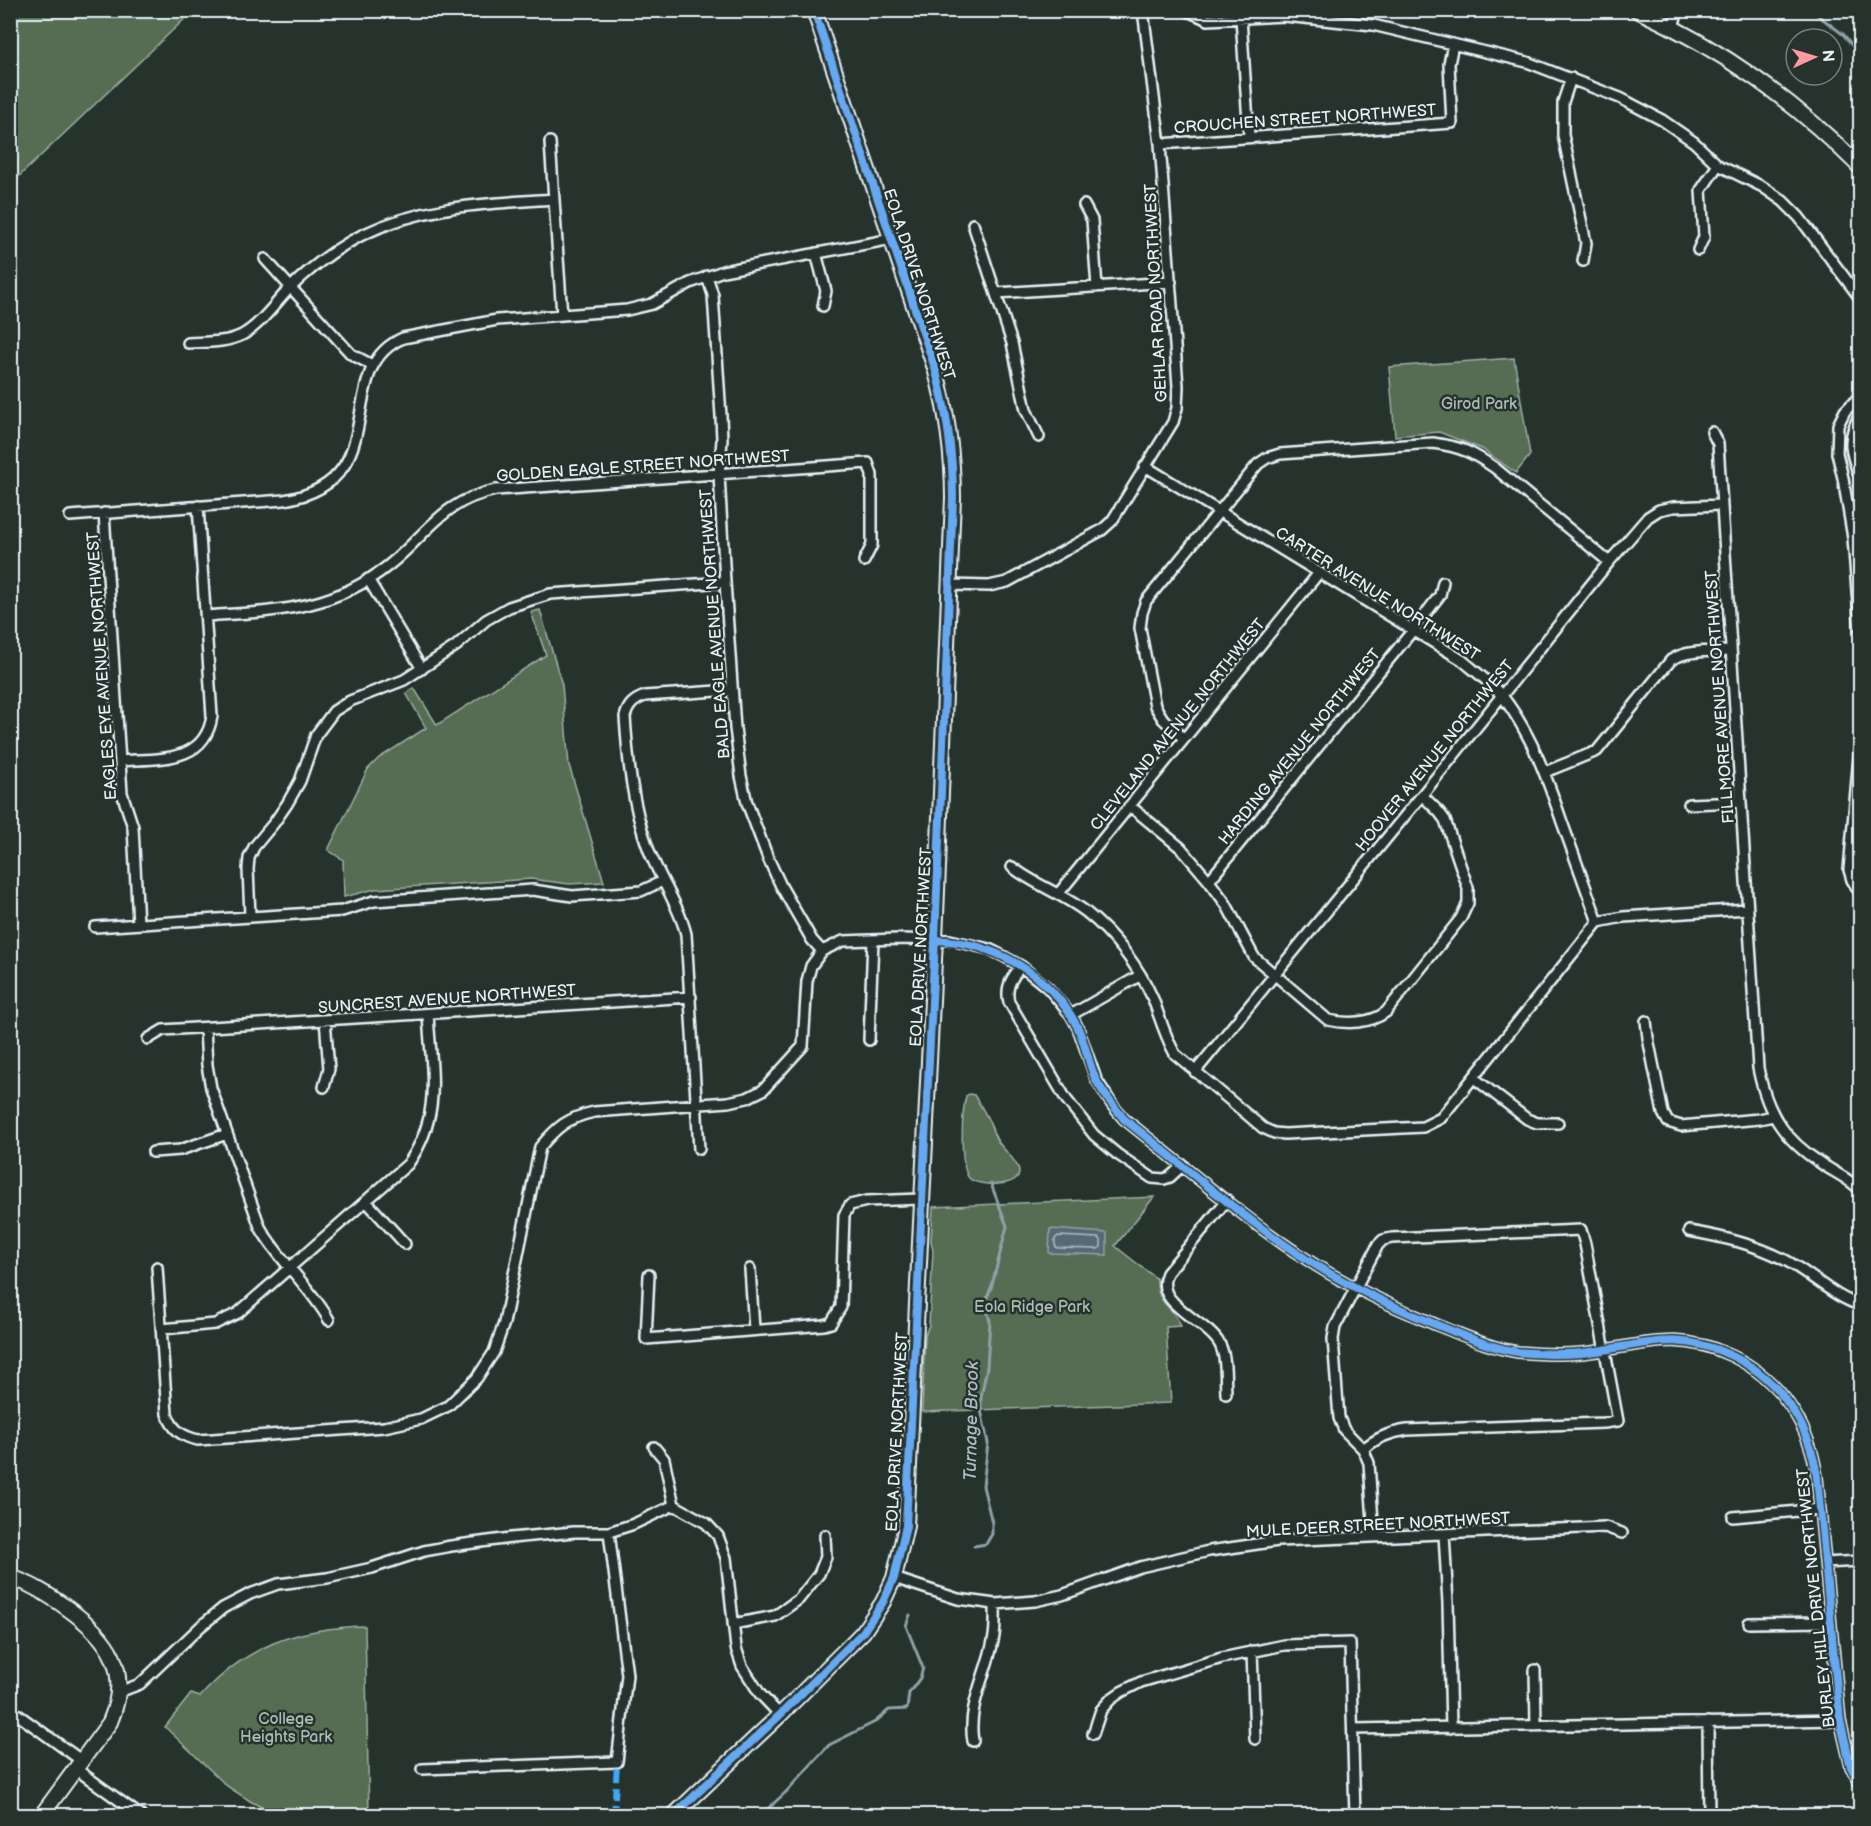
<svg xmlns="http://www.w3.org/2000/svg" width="1871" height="1826" font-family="'Balsamiq Sans',sans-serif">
  <rect width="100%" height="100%" fill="#26332d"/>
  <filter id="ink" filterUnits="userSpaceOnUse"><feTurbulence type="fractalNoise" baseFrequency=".0167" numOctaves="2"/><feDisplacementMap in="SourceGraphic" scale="12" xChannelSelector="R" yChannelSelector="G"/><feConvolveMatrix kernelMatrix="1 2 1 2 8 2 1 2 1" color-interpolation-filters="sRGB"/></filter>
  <g filter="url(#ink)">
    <path fill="#566d52" stroke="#9fafa5" stroke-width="1.5" d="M11 10H193V11L11 184Z
      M1514 358 1530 455 1516 473 1482 449 1439 432 1395 436 1389 367Z
      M540 610 562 685 569 765 604 882 569 884 531 879 375 889 344 897 343 860 328 850 368 769 379 758 426 728 406 693 414 688 437 725 546 655 531 612Z
      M969 1094 974 1095C979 1103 984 1111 988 1119 992 1126 993 1134 997 1140 1003 1150 1016 1159 1019 1170 1022 1188 977 1187 969 1178 959 1165 962 1111 966 1096Z
      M1154 1197 1115 1246 1157 1279C1156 1305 1173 1305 1181 1326L1166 1327 1171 1403 922 1412 925 1335 929 1325 933 1251 931 1241 933 1207Z
      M365 1626 369 1815H276L250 1801 227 1786 165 1727 191 1694 200 1697C246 1645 297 1628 365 1626Z"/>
    <path fill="#566b74" stroke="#90a1a9" stroke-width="1.5" d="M1050 1229 1107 1233V1255L1049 1253Z"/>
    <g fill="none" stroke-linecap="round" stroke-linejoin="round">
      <path stroke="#aebbc3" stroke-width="1.5" d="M1058 1236 1099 1238 1101 1240V1247L1098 1249 1057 1248 1055 1245V1239Z"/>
      <path stroke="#90a1a9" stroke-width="3" d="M1811 10 1844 35 1860 56
        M974 1546 986 1544 992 1534V1523L983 1486 988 1443 981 1410V1397L987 1367 990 1321 985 1303 992 1285 1007 1226 991 1184
        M760 1816 786 1792 829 1745 875 1722 889 1710 907 1709 909 1693 920 1678 923 1668 906 1626 910 1615"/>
      <defs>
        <path id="street" d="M1190 12 1208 20 1284 16 1373 25 1527 62 1620 98 1662 120 1694 142 1718 165 1763 187 1783 201 1799 217 1860 298
          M1241 18 1249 137
          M1673 27 1678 10
          M1571 78 1563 102V135L1586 243 1583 261
          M550 142 562 315
          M1160 144 1452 123 1449 64 1453 44
          M1084 205 1092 220 1097 287
          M973 224 1012 343 1026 410 1039 437
          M1698 250 1704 237 1701 190 1718 165
          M816 253 826 291 823 306
          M265 259 351 354 372 365
          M707 276 713 295 721 416 722 440 719 474 725 582 735 728 741 776 747 803 768 858 781 886 812 940 822 951
          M996 293 1171 282
          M188 343C206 342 226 343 242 335 260 325 274 305 288 290 309 269 335 249 362 235 423 205 486 204 554 199
          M1860 396 1845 411 1838 425 1837 453 1843 478 1853 538 1860 631
          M1860 415C1846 438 1850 453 1860 477
          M1712 432 1718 444 1758 1068C1767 1113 1783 1139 1822 1164 1835 1173 1850 1179 1860 1190
          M1145 466 1462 660C1476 672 1491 683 1503 697 1532 735 1547 778 1562 822 1574 856 1586 889 1598 922
          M104 513 122 793 133 827 138 924
          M70 516 284 500C397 482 330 369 403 338L497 320 627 310 652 304 690 283 723 271 892 239
          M368 579 422 669
          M949 585 989 586 1007 582 1102 530 1112 521 1173 422 1177 408 1178 386 1160 144 1143 10
          M206 616C275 611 332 611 389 565 428 534 441 501 496 490L868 463 872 475V545L864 561
          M1184 739 1163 719 1155 706 1140 628 1142 613 1146 601 1258 464 1267 458 1280 454 1433 443C1461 447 1472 452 1495 468L1609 562
          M1860 744 1849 870 1852 880 1860 893
          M120 761C158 758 205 764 212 716L198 506
          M1545 772 1597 751 1671 660C1688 649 1712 652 1731 651
          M1689 804 1741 802
          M1130 806 1181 848 1209 881 1226 904 1254 957 1328 1020C1346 1024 1370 1024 1386 1012L1461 918 1468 903V888L1445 820 1439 812 1422 795
          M1012 867C1035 885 1063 894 1086 912 1114 934 1139 967 1153 999 1160 1018 1165 1036 1175 1054L1263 1128 1274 1133 1285 1134 1423 1127 1441 1118 1598 922 1623 917 1748 909
          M1209 881 1413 630 1440 595 1443 582
          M1059 893 1318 574
          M250 916 248 869 249 858 254 847 274 823 287 804 300 781 316 735 334 711 350 701 404 680 456 646 486 620 509 607 550 594 725 582
          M95 927 342 911 374 901 533 890 572 896 641 891 663 881
          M1021 966C1012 978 1005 986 1009 1002L1066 1099 1094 1135 1117 1154 1152 1178 1164 1179 1170 1177 1183 1165
          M1071 1015 1139 976
          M1646 1021 1648 1038 1663 1113 1668 1122 1681 1126 1759 1119 1773 1116
          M205 1028 207 1065 211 1088 260 1227C279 1261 310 1286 329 1320
          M148 1039 163 1030 691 997
          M869 1040 873 940
          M1195 1072 1422 795 1609 562 1648 517 1659 510 1673 507 1721 505
          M1474 1078 1527 1119 1537 1123H1558
          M324 1087 329 1069 325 1020
          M699 1149 686 934C678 902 657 875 647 845 632 804 628 760 625 717 628 705 634 700 645 696L732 690
          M153 1152 180 1150 227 1134
          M366 1201 405 1244
          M1689 1231C1722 1237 1755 1244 1785 1260 1810 1273 1835 1298 1860 1305
          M157 1267 167 1414C173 1430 181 1436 198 1440L384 1427 421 1419 448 1406 477 1378 494 1352 504 1323 540 1147C557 1127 567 1118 594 1112L728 1102 747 1098 763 1090 803 1046 807 981 811 966 822 951 843 941 898 939 950 940 989 949 1003 956 1021 966 1048 988 1071 1015 1078 1028 1096 1079 1113 1106 1124 1119C1183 1165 1240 1216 1303 1257 1345 1285 1391 1306 1437 1325 1463 1335 1490 1348 1518 1352 1540 1354 1560 1355 1582 1353 1639 1347 1675 1328 1732 1356 1780 1379 1810 1425 1817 1477L1840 1720 1851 1767 1860 1783
          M750 1269 754 1329
          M649 1275 646 1339 824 1325 831 1323 841 1307 844 1215 850 1205 867 1201 921 1199
          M162 1329 215 1324 238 1313 408 1164C443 1114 431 1071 428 1014
          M1226 1394C1225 1379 1227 1356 1219 1343 1206 1320 1152 1304 1167 1273L1227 1200
          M654 1447 664 1459 674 1505
          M1363 1449C1377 1438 1388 1433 1407 1430L1604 1423 1618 1421 1585 1244 1581 1230 1392 1238 1383 1240 1378 1245 1335 1327 1333 1339 1339 1418 1344 1430 1363 1449 1369 1463 1374 1536
          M674 1505 706 1523 718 1536 726 1558 736 1648 742 1666 760 1694 780 1715
          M1733 1517 1820 1509
          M1444 1534 1448 1603 1451 1728
          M1825 1563 1860 1561
          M894 1578 958 1599 995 1604 1035 1601 1062 1595 1140 1567 1209 1551 1278 1541 1605 1527 1622 1533
          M1749 1623 1830 1622
          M733 1624 775 1616 799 1599 819 1574 826 1557 825 1535
          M1252 1651 1255 1739
          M1535 1670 1536 1726
          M119 1692 140 1684 201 1626 223 1608 250 1594 278 1584 327 1578 372 1568 424 1551 451 1546 511 1538 574 1532H609L634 1524 674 1505
          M10 1709 82 1761
          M1708 1722 1709 1816
          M1353 1729 1840 1720
          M1093 1734 1101 1710 1111 1699 1121 1692 1141 1682 1222 1658 1284 1645 1350 1643 1355 1816
          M973 1741C967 1706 986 1676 993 1641 996 1630 995 1616 995 1604
          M76 1769 141 1816
          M422 1769 617 1762 627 1675 609 1532"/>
        <path id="secondary" d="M1637 10C1723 50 1793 100 1860 167
          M10 1577C32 1584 49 1595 67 1608 109 1638 132 1670 110 1722L41 1816
          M673 1816 780 1715 863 1632 883 1602 894 1578 906 1526 935 940 953 498C953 453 947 411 935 368L814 10"/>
      </defs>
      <use href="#street" stroke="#e8f1f8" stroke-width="14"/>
      <use href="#secondary" stroke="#e8f1f8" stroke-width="18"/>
      <use href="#street" stroke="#26332d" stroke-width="9"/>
      <use href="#secondary" stroke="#26332d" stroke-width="14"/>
      <path stroke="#3fa9f5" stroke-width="6" stroke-dasharray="12 6" stroke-linecap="butt" d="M614 1816 617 1762"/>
      <defs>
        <path id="cycleway" d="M935 940C993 942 1049 973 1077 1026 1085 1042 1088 1061 1095 1078 1102 1093 1114 1106 1124 1119 1183 1165 1240 1216 1303 1257 1345 1285 1391 1306 1437 1325 1463 1335 1490 1348 1518 1352 1540 1354 1560 1355 1582 1353 1639 1347 1675 1328 1732 1356 1780 1379 1810 1425 1817 1477L1840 1720 1851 1767 1860 1783
          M673 1816 780 1715 863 1632 883 1602 894 1578 906 1526 935 940 953 498C953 453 947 411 935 368L814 10"/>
      </defs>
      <use href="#cycleway" stroke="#26332d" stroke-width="11"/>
      <use href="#cycleway" stroke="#66a8f1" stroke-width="8"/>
    </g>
  </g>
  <g text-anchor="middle" stroke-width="5" stroke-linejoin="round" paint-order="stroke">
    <g font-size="16" fill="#e8f1f8" stroke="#26332d">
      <text transform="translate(1305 118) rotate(-4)" y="6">CROUCHEN STREET NORTHWEST</text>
      <text transform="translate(920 284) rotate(72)" y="6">EOLA DRIVE NORTHWEST</text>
      <text transform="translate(1155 293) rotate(-93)" y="6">GEHLAR ROAD NORTHWEST</text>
      <text transform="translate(643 465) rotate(-4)" y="6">GOLDEN EAGLE STREET NORTHWEST</text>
      <text transform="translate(1378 593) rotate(32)" y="6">CARTER AVENUE NORTHWEST</text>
      <text transform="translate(714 624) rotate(-94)" y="6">BALD EAGLE AVENUE NORTHWEST</text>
      <text transform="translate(101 666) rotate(-94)" y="6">EAGLES EYE AVENUE NORTHWEST</text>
      <text transform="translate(1719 697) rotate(-94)" y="6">FILLMORE AVENUE NORTHWEST</text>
      <text transform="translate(1177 724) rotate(-51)" y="6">CLEVELAND AVENUE NORTHWEST</text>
      <text transform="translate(1299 746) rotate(-51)" y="6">HARDING AVENUE NORTHWEST</text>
      <text transform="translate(1434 755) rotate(-51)" y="6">HOOVER AVENUE NORTHWEST</text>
      <text transform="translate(920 947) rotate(-87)" y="6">EOLA DRIVE NORTHWEST</text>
      <text transform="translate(447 998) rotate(-4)" y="6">SUNCREST AVENUE NORTHWEST</text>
      <text transform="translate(896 1432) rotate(-87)" y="6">EOLA DRIVE NORTHWEST</text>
      <text transform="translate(1378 1524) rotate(-3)" y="6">MULE DEER STREET NORTHWEST</text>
      <text transform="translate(1815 1598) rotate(-96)" y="6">BURLEY HILL DRIVE NORTHWEST</text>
    </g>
    <g font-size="16" fill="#aebcb6" stroke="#26332d">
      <text x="1479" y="409">Girod Park</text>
      <text x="1032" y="1312">Eola Ridge Park</text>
      <text x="286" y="1724">College<tspan x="286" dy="18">Heights Park</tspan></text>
    </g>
    <g font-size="18" font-style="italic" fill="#aebbc3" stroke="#26332d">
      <text transform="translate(971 1421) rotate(-89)" y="6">Turnage Brook</text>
    </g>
  </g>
  <rect width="1871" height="1826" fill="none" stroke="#26332d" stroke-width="36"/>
  <rect x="18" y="18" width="1835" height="1790" fill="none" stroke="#e8f1f8" stroke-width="2" filter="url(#ink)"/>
  <g transform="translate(1814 57) rotate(86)"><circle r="28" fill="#26332d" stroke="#747f7e" stroke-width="1.5"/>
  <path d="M0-4.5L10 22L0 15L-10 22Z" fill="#ff9aa2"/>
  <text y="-9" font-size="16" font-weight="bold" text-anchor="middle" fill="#e8f1f8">N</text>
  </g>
</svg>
